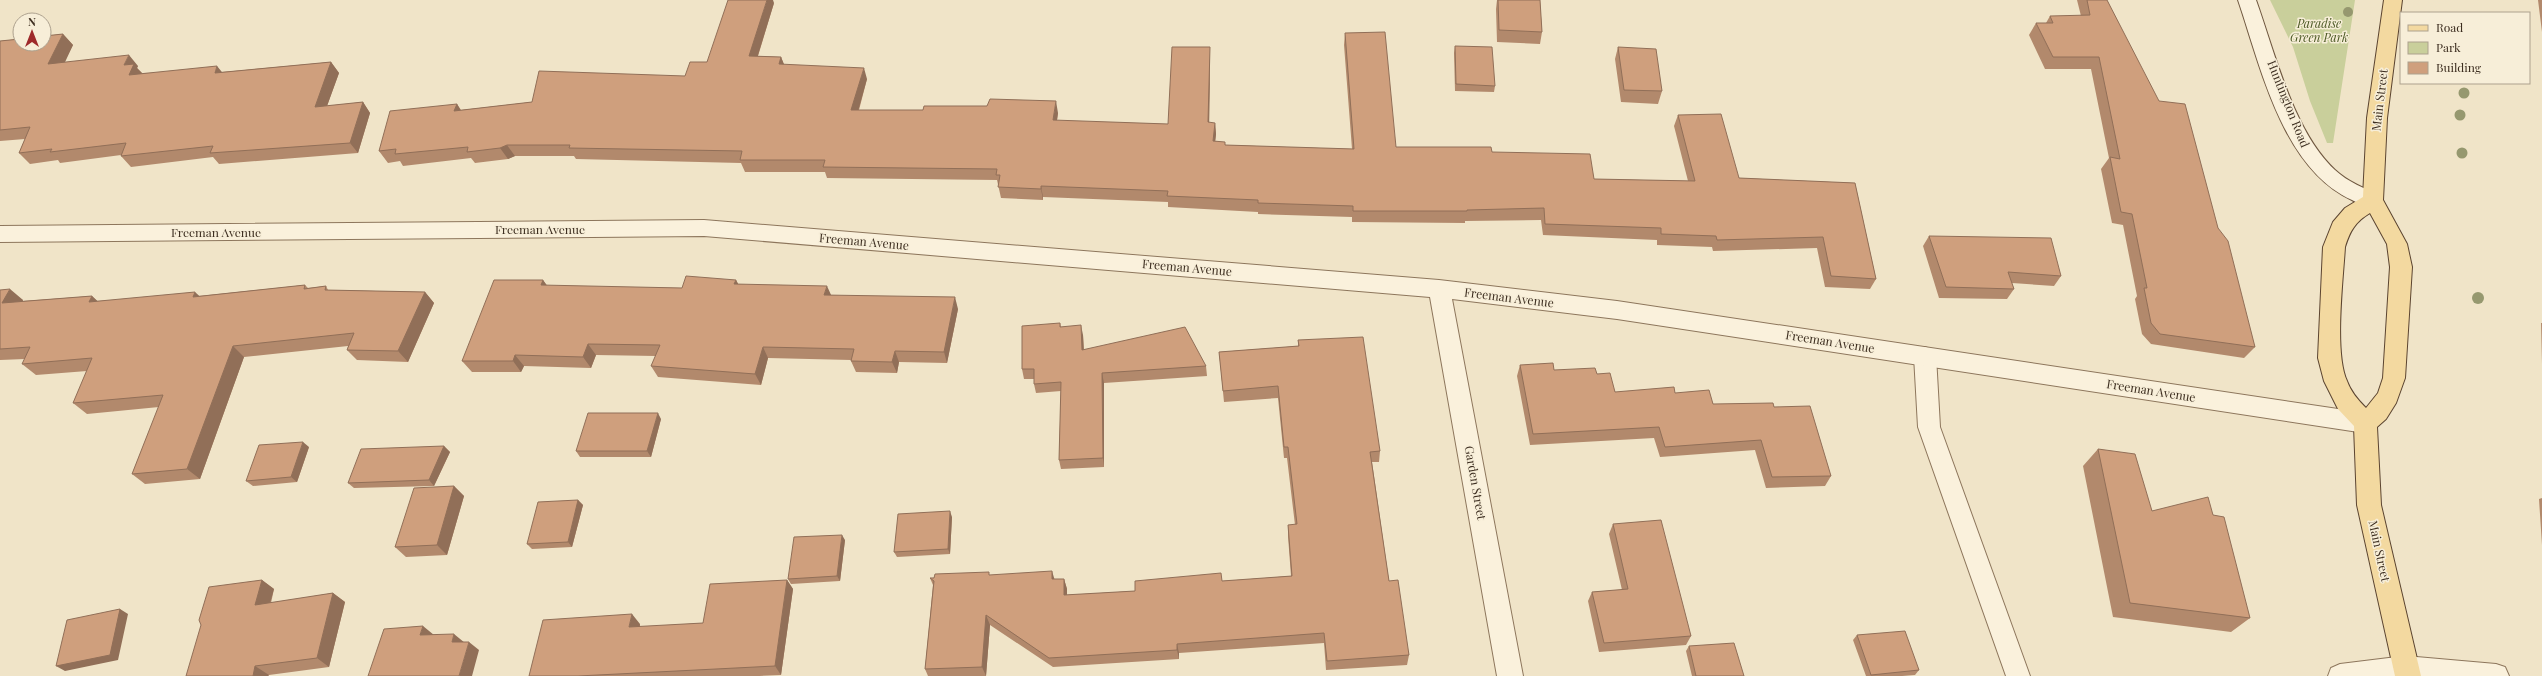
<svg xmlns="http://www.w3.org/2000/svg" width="2542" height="676" font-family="'Playfair Display',serif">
  <rect width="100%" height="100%" fill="#f0e4c8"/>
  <path fill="#c9cf9b" d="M2270 0H2355L2333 143H2327L2310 101 2293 47Z"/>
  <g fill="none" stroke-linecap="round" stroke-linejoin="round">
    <defs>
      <path id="lane" d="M1925 347 1932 350 1936 356 1940 427 2030 676H2006L1918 427 1914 356 1918 350Z
        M2405 656 2414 660 2417 668 2414 676H2328L2331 668 2340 664Z"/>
      <path id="street" d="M704 220 1439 280 1617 301 2365 413 2373 416 2376 423 2373 430 2365 433 1617 319 1452 299 1523 676H1497L1430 297 704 236 0 242V226Z
        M2405 656 2496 664 2505 667 2509 676H2396L2392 668 2396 659Z"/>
      <path id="secondary" d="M2238 0H2256C2275 53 2293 131 2335 170 2348 182 2365 189 2380 195L2383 201 2380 207C2370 210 2362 205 2352 200 2282 168 2261 67 2238 0Z"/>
      <path id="primary" d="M2384 0H2402L2387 118 2383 200 2407 244 2412 267 2405 378 2396 403 2386 419 2377 427 2381 505 2421 676H2395L2357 505 2354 426 2338 409 2324 381 2318 358 2323 247 2333 222 2345 208 2363 197 2367 118ZM2370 213 2387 244 2390 267 2383 378 2378 393 2366 408C2358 400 2351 392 2347 381 2334 353 2343 280 2345 247 2350 231 2355 222 2370 213Z"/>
    </defs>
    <use href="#lane" stroke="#8d765c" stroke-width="2"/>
    <use href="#street" stroke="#8d765c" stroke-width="2"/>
    <use href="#secondary" stroke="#6f573f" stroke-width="2"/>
    <use href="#primary" stroke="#5b4430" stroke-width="2"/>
    <use href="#lane" fill="#faf1dc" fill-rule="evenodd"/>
    <use href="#street" fill="#faf1dc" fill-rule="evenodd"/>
    <use href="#secondary" fill="#faf1dc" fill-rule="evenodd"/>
    <use href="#primary" fill="#f3d9a0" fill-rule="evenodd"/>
  </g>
  <g fill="#96986f">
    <circle cx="2348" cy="12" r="5"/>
    <circle cx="2464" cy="93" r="5.5"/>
    <circle cx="2460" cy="115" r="5.5"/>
    <circle cx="2462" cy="153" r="5.5"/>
    <circle cx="2478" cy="298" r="6"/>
  </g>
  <path fill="#b2896c" d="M1497 0H1540L1542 32 1540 44 1497 42 1496 9Z
    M2077 0H2107L2218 228 2255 347 2244 358 2151 344 2142 334 2135 299 2137 296 2123 225 2112 223 2101 169 2109 158 2091 69H2045L2029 35 2036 23H2046L2050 16H2081Z
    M2538 0H2542V32Z
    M774 3 758 56 781 57 784 65 867 79 859 110 1058 113 1057 121 1168 124 1210 59 1209 123H1215L1216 134 1215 141 1226 145 1352 149 1344 45 1345 33 1396 147 1492 152 1594 179 1688 181 1674 126 1678 115 1739 178 1855 183 1876 279 1870 289 1825 287 1817 248 1713 251 1712 247 1657 245V240L1543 235 1541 220 1465 221V223L1352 222V217L1258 214V212L1168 207V202L1043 197V200L1001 198 997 180 827 178 825 172H745L741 163 576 159 574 156H515L508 159 475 163 471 158 403 166 400 161 388 163 379 151 457 104 461 110 532 102 685 76 707 62Z
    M63 34 73 45 64 62 138 66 137 68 142 73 222 72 331 62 339 73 327 106 363 102 370 113 358 153 219 164 213 157 131 167 121 156V155L60 163 58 160 30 164 19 153 25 139 0 141V41Z
    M1455 46 1495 86 1494 92 1455 91 1454 53Z
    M1618 47 1662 91 1658 104 1621 102 1615 59Z
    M1929 236 2061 276 2054 286 2012 283 2014 289 2007 299 1939 298 1923 246Z
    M543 280 547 286 682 288 736 280 738 284 831 295 958 309 947 363 899 362 897 373 856 372 851 361V360L768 358 761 385 658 377 651 366 656 356 596 355 591 368 524 366 521 372H472L462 361Z
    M305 285 308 288 326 286 328 290 425 292 434 303 408 362 357 360 347 350 348 346 244 357 200 479 145 484 132 474 159 407 87 414 73 403 87 371 36 375 22 364 25 359 0 360V290L23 300V301L92 296 97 301 199 296Z
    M1060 323 1061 327 1083 335 1084 349 1206 366 1207 376 1104 383V467L1061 469 1059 460 1061 391 1036 393 1034 384V379H1024L1022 369Z
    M2541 323H2542V364Z
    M1298 340 1380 451 1379 462H1372L1389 581 1409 655 1407 665 1326 670 1324 643 1179 653V659L1053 667 990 625 986 676H928L925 669 933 585 930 578 990 575 1054 579H1064L1067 589V595L1135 591 1222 581 1291 576 1288 536V525H1295L1287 458H1284L1278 398 1224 402 1219 352 1298 346Z
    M1520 365 1554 370 1597 374 1615 392 1675 393 1713 404 1774 407 1831 476 1825 486 1766 488 1755 450 1660 457 1654 438 1530 445 1517 376Z
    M661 419 651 457H580L576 451Z
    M444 446 450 452 434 486 354 488 348 483Z
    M309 447 297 482 253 486 246 481Z
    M2098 449 2152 511 2213 515 2250 618 2231 632 2113 617 2083 466Z
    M454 486 464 496 447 555 406 557 395 547Z
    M2542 498V545L2539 499Z
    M578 500 583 505 572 547 532 549 527 544Z
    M952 517 950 554 897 557 894 552Z
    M1613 524 1691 636 1686 645 1599 652 1588 601 1592 592 1622 590 1609 534Z
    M845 540 840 581 791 584 788 579Z
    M262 580 274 589 271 603 333 593 345 602 329 667 269 675 268 676H186Z
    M787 580 793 589 781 675 759 676H529L640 624V627L703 623Z
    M1857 635 1919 670 1915 675 1902 676H1866L1853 640Z
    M1689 646 1744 676H1692L1686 651Z"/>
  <path fill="#916f58" d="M767 0H773L774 3 754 68 749 56Z
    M63 34 73 45 59 75 48 64Z
    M1210 47V59L1209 134 1208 122Z
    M129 55 138 66 137 68 143 74 129 75 124 65Z
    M781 57 786 69 779 64Z
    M331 62 339 73 323 117 315 107Z
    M217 66 226 77 215 73Z
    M864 68 867 79 855 122 851 110Z
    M1056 101 1058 113 1055 132 1053 120Z
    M363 102 370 113 358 153 350 143Z
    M457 104 464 116 454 111Z
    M1215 123 1216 134 1214 153 1213 141Z
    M507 145 515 156 508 159 500 148Z
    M1041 186 1043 197V200L1041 189Z
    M543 280 551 291 541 285Z
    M736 280 742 291 734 284Z
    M827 286 832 297 824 295Z
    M10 289 23 300 16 314 2 303Z
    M195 292 207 303 193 297Z
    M425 292 434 303 408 362 398 351Z
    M92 296 104 307 89 302Z
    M955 297 958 309 947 363 944 352Z
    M1081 325 1083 335 1084 360 1082 350Z
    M588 344 596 355 591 368 583 357Z
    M233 346 244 357 200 479 187 469Z
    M763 347 768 358 761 385 755 374Z
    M895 351 899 362 897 373 892 362Z
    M515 355 524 366 521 372 513 361Z
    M1102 373 1104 383V467L1103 458Z
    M658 413 661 419 651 457 647 451Z
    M303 442 309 447 297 482 291 477Z
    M444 446 450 452 434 486 429 480Z
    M454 486 464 496 447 555 437 545Z
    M578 500 583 505 572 547 568 542Z
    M950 511 952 517 950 554 948 549Z
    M842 535 845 540 840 581 837 576Z
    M1052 571 1055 581 1052 579Z
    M1064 579 1067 589V605L1064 595Z
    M262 580 274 589 267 614 255 605Z
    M787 580 793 589 781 675 775 666Z
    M333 593 345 602 329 667 317 658Z
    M120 609 128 614 118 660 65 671 56 666Z
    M632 614 640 624 638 636 629 627Z
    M986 615 990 625 986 676 982 667Z
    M423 626 434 635H420Z
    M454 634 465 643 452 642Z
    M469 642 479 650 472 676H459Z
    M1177 644 1179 653V659L1177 650Z
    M255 666 269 675 268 676H253Z"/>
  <path fill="#cf9f7d" stroke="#916f58" d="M728 0H767L749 56 781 57 779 64 864 68 851 110H923L924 106H987L990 99 1056 101 1053 120 1168 124 1172 47H1210L1208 122 1215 123 1213 141 1225 142V145L1354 149 1345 33 1385 32 1396 147H1491L1492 152 1590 154 1594 179 1695 181 1678 115 1721 114 1739 178 1855 183 1876 279 1831 276 1823 237 1717 240 1716 236 1661 234V228L1545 224 1544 208 1467 210V211H1353V206L1258 203V200L1167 196 1168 191 1041 186V189L998 187 1000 175H996L997 169 823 167 825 160H740L742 151 569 148 570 145H507L500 148 467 152 468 147 395 154 396 149 379 151 390 111 457 104 454 111 532 102 539 71 685 76 690 62H707Z
    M1498 0H1540L1542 32 1499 30Z
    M2087 0H2107L2159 101 2185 104 2218 228 2228 241 2255 347 2160 334 2151 323 2144 288H2147L2132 214 2121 212 2110 157 2120 159 2099 57H2053L2036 23H2053L2050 16 2090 15Z
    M63 34 48 64 129 55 124 65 134 64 129 75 217 66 215 73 331 62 315 107 363 102 350 143 210 153 213 146 121 156 126 143 50 152 52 149 19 153 30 127 0 130V41L20 39V44H44V36Z
    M1455 46 1492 47 1495 86 1456 84Z
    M1618 47 1656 49 1662 91 1624 90Z
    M1929 236 2051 238 2061 276 2008 272 2014 289 1946 287Z
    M686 276 736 280 734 284 827 286 824 295 955 297 944 352 895 351 892 362 851 361 854 349 763 347 755 374 651 366 660 345 588 344 583 357 515 355 513 361H462L494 280H543L541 285 682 288Z
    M305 285 304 289 326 286 325 290 425 292 398 351 347 350 354 333 233 346 187 469 132 474 163 395 73 403 92 358 22 364 30 347 0 349V290L10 289 2 303 92 296 89 302 195 292 193 297Z
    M1060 323V327L1081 325 1082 350 1185 327 1206 366 1102 373 1103 458 1059 460 1061 382 1034 384V369H1022V326Z
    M1363 337 1380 451 1370 452 1389 581 1398 580 1409 655 1327 661 1324 633 1177 644V650L1049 658 986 615 982 667 925 669 934 581 930 578H934L935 574 989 572V575L1052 571V579H1064V595L1135 591V581L1221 573 1222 581 1292 576 1288 525 1297 524 1288 447H1284L1278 386 1223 391 1219 352 1299 346 1298 340Z
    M1553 363 1554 370 1595 368 1597 374 1610 373 1615 392 1674 387 1675 393 1709 390 1713 404 1773 403 1774 407 1810 406 1831 476 1772 477 1761 440 1665 447 1659 427 1533 434 1520 365Z
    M588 413H658L647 451H576Z
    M303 442 291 477 246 481 259 445Z
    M444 446 429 480 348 483 361 449Z
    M2098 449 2135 454 2152 511 2208 497 2213 515 2224 517 2250 618 2130 603Z
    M454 486 437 545 395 547 414 488Z
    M578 500 568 542 527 544 538 502Z
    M950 511 948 549 894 552 898 514Z
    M1661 520 1691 636 1604 643 1592 592 1628 589 1613 524Z
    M842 535 837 576 788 579 794 537Z
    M262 580 255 605 333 593 317 658 255 666 253 676H186L201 625 199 620 209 587Z
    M787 580 775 666 578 676H529L543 620 632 614 629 627 703 623 710 584Z
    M120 609 110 655 56 666 67 620Z
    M423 626 420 635 454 634 452 642H469L459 676H368L384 629Z
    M1905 631 1919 670 1871 675 1857 635Z
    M1734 643 1744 676H1696L1689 646Z"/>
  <g text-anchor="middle" stroke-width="3" stroke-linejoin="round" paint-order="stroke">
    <g font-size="12" font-style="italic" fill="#4d5a26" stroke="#f7eed8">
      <text x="2319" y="28">Paradise<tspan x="2319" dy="14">Green Park</tspan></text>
    </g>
    <g font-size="12" fill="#3d2e20" stroke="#f7eed8">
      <text transform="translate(2380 100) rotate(-83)" y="4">Main Street</text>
      <text transform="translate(2288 104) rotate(68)" y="4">Huntington Road</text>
      <text x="540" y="234">Freeman Avenue</text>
      <text x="216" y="237">Freeman Avenue</text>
      <text transform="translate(864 242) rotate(5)" y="4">Freeman Avenue</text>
      <text transform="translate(1187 268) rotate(5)" y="4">Freeman Avenue</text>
      <text transform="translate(1509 298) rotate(7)" y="4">Freeman Avenue</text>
      <text transform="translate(1830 342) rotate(9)" y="4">Freeman Avenue</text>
      <text transform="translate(2151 391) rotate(9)" y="4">Freeman Avenue</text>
      <text transform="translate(1475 483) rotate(80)" y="4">Garden Street</text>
      <text transform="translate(2379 551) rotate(78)" y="4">Main Street</text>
    </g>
  </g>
  <rect x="2400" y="12" width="130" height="72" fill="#f7eed8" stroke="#ada18e"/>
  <rect x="2408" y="25" width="20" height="6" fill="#f3d9a0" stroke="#ada18e"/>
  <text x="2436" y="32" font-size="12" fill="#3d2e20">Road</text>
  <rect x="2408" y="42" width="20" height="12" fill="#c9cf9b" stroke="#ada18e"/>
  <text x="2436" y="52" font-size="12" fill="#3d2e20">Park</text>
  <rect x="2408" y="62" width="20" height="12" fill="#cf9f7d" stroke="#ada18e"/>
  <text x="2436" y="72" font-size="12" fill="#3d2e20">Building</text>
  <g transform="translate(32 32)"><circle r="19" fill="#f7eed8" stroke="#ada18e"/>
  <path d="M0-3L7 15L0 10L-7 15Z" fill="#9e2a2b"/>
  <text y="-6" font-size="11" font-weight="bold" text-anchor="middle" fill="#3d2e20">N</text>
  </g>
</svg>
